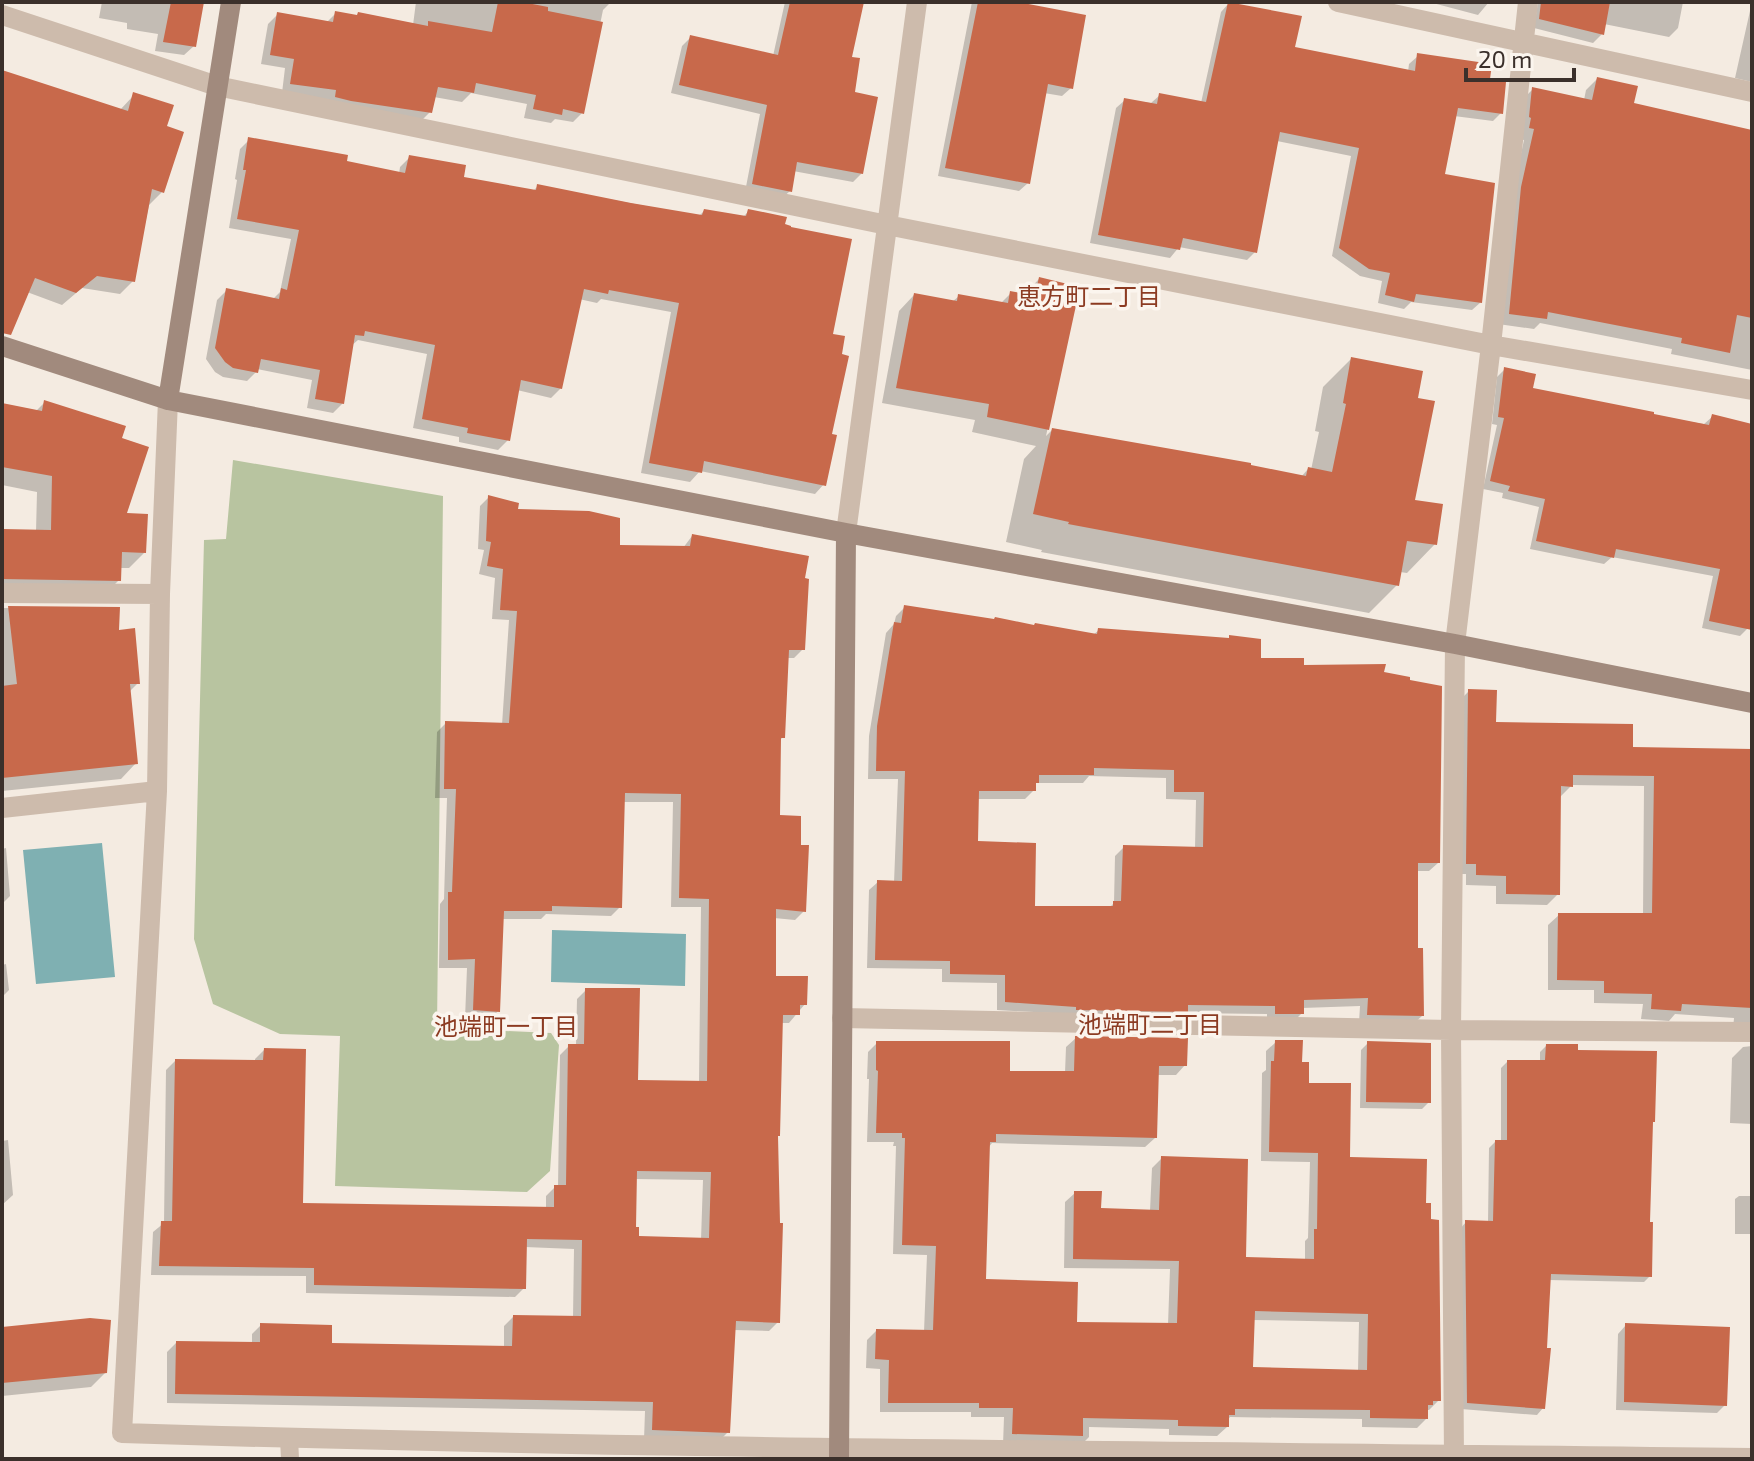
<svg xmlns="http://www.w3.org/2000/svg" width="1754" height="1461" font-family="'Exo 2','Noto Sans JP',sans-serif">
  <rect width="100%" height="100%" fill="#f4ebe1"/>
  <path fill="#b8c4a0" d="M233 460 443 496 437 1028 551 1033 559 1045 550 1171 527 1192 335 1186 340 1036 280 1034 213 1004 194 939 204 540 226 539Z"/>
  <path fill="#7fb0b2" d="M102 843 115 977 36 984 23 850Z
    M552 930 686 934 685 986 551 982Z"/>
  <path fill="#0003" fill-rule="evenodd" d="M102 2H202L194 46 184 55 155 51 158 34 127 29V23L99 18Z
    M416 2H611L603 10 582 113 573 122 555 119 551 123 524 118 527 104 471 93 462 102 434 97 430 112 420 122 282 93 285 68 261 64 268 24 278 14 326 23 336 13 413 25Z
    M785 2H862L850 58 862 173 853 182 793 171 790 191 781 199 745 192 760 114 671 93 682 46 691 37 773 56Z
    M972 2H1015L1071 88 1062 96 1044 93 1028 183 1019 191 938 176Z
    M1429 2H1489L1478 15Z
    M1538 2H1683L1678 28 1669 37 1604 24 1602 34 1593 43 1534 28Z
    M1752 2V82L1735 78Z
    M1229 3 1293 49 1408 72 1409 64 1418 56 1488 80 1501 113 1493 121 1454 116 1442 175 1481 302 1472 310 1411 302 1404 309 1378 303 1382 281 1360 276 1332 256 1351 156 1277 141 1255 252 1247 260 1179 247 1170 258 1090 243 1116 108 1125 100 1151 103 1160 95 1201 103 1221 12Z
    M2 71 120 110 134 95 165 128 162 192 149 205 133 281 120 294 82 288 62 305 27 292 2 321Z
    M1597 79 1632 105 1752 132V370L1671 354 1672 349 1540 323 1534 329 1498 324 1511 200 1524 140 1519 139 1521 101 1532 90 1584 100 1586 90Z
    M249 140 399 174 400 167 410 157 462 179 532 192 538 186 699 216 704 211 742 218 748 212 783 226 830 335V435L824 484 815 494 700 471 690 482 641 473 671 312 601 299 597 303 579 299 561 388 551 398 517 390 508 440 498 450 459 442V437L413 428 427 354 358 340 351 346 343 403 333 413 307 408 312 380 257 369 256 372 247 381 223 377 215 372 206 359 217 300 227 290 273 299 280 292 291 239 229 228 237 180 235 179 240 149Z
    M1039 279 1078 288 1046 436 1052 430 1301 477 1308 469 1311 470 1319 432 1315 431 1323 387 1351 359 1416 399 1413 501 1435 544 1407 573 1400 572 1397 585 1369 613 1041 552 1042 550 1006 542 1024 459 1036 446 972 432 975 420 882 403 899 311 914 295 952 302 959 296 1000 304 1011 293 1023 296Z
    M1505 369 1531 390 1651 416 1704 424 1712 417 1752 425V608L1748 628 1740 636 1702 628 1713 576 1612 557 1604 564 1530 549 1539 507 1502 498 1503 493 1483 489 1497 425 1492 424 1497 377Z
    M44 403 120 439 125 514 144 553 129 568H120L119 580 104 595H2V531L36 532 37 492 2 485V405L35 412Z
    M489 497 516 511 618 547 683 548 692 536 803 579V649L794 658H786L783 737 779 741 778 817 804 911 795 920 774 918V978L805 1004 789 1023H781L776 1137 778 1322 769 1331 734 1330 728 1432 719 1441 644 1440 645 1411 167 1403V1352L176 1343 252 1344V1334L261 1325 330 1345 504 1347V1326L513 1317 573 1318 574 1249 525 1247 524 1288 515 1297 306 1293V1276L151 1275 153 1232 164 1223 166 1070 175 1061 255 1062V1059L264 1050 301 1205 546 1209V1196L555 1187H558L560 1055 569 1046H576L577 999 586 990 636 1082 699 1083 701 907H671L673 802H623L620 907 611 916 546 914 541 919H502L498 1011 489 1020 465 1019 467 968H439L440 904 444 899 447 798H435L437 732 446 723 502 725 509 620 492 619 495 578 479 574 484 550 478 549 480 506ZM635 1179 703 1180 701 1240 637 1238 634 1229Z
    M905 607 1093 635 1099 630 1227 639 1230 637 1259 660 1302 667 1382 674 1438 863 1429 871H1416V950L1422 1016 1413 1024 1359 1023 1360 1006 1302 1008V1013L1293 1022H1267V1014L1184 1013 1177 1020 997 1010V983L942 982V969L867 968 869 890 878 882 894 883 898 779H868L869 736 886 633 894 624 896 616ZM1089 776 1166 778V799L1196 800 1195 848 1124 847 1115 856 1114 903 1109 908H1033L976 843 977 799H1025L1034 790 1036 783H1083Z
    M2 608 118 609 117 632 138 683 129 692 136 763 121 779 2 791Z
    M1468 692 1494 724 1631 749 1752 776V1035L1733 1029 1734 1018 1675 1014 1669 1021 1641 1019 1643 1004 1594 1003V990H1548V925L1559 915H1643L1644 786 1572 785 1560 797 1558 894 1547 905 1496 904V886L1466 885V874H1456L1458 702Z
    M6 848 10 896 2 904V849Z
    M6 964 9 990 2 997V965Z
    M1076 1038 1185 1065 1176 1075H1156L1155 1138 1145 1147 992 1143 988 1148 984 1281 1075 1324 1168 1325 1170 1269 1064 1268 1065 1202 1075 1193 1099 1210 1150 1211 1152 1168 1162 1158 1244 1259 1305 1261V1241L1308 1238 1310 1162 1261 1161 1262 1073 1266 1070V1051L1276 1042 1300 1064 1307 1084 1348 1159 1424 1205 1439 1400 1429 1410H1426V1419L1417 1428 1362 1427V1419L1230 1417 1227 1421V1427L1217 1436 1169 1435V1429L1089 1427V1437L1079 1447 1003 1445 1004 1417H971V1412H880V1369L866 1368 867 1340 876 1331 924 1332 927 1255 893 1254 896 1146H893L894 1142H867L869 1079H867L868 1052 877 1043 1008 1073H1065L1066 1047ZM1252 1320 1359 1322 1358 1371 1251 1369Z
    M1368 1043 1429 1102 1422 1109 1360 1108 1361 1050Z
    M1546 1046 1576 1052 1651 1124 1648 1223 1650 1276 1644 1282 1548 1280 1543 1408 1537 1415 1461 1409 1460 1229 1466 1222 1488 1223 1489 1148 1495 1142H1501V1068L1507 1062H1540V1052Z
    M1752 1046V1124L1730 1123 1732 1058 1743 1047Z
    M8 1140 13 1195 2 1205V1141Z
    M1739 1196H1752V1234H1735V1199Z
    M1626 1325 1725 1405 1717 1413 1616 1410 1618 1334Z
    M2 1329 106 1372 91 1387 2 1396Z"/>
  <path fill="#c8694b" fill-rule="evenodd" d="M171 2H204L196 47 163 42Z
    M498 2H522L548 7V11L603 22 584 114 563 109 562 115 533 109 536 95 476 83 474 93 438 87 432 113 351 101 335 97 336 90 290 84 294 59 270 55 277 12 333 22 335 11 357 15 358 12 428 26V21L492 32Z
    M790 2H864L852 57 860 58 855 92 878 97 863 174 797 162 792 192 752 184 767 105 679 85 690 35 778 55Z
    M978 2H1018L1086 15 1073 89 1048 84 1030 184 945 168Z
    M1228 2 1302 16 1295 47 1415 71 1417 53 1492 64 1490 79 1506 82 1503 114 1458 108 1445 174 1495 183 1482 303 1416 294 1414 302 1385 295 1390 273 1369 269 1339 248 1359 148 1280 132 1257 253 1183 238 1180 250 1098 235 1124 98 1157 104 1159 93 1206 102Z
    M1541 2H1610L1604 35 1539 19Z
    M2 70 128 111 133 92 174 105 167 126 184 132 164 193 152 189 135 282 97 276 76 293 35 278 11 335 2 333Z
    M1597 77 1638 86 1634 103 1752 130V318L1737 315 1730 353 1681 343 1682 338 1548 312 1547 319 1509 314 1521 187 1534 129 1529 128 1531 118 1529 117 1532 87 1592 100Z
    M248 137 348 155 347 161 405 173 409 155 466 165 464 177 536 190 537 184 631 203 702 215 704 209 746 216 748 209 787 217 785 224 791 226V227L852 239 833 334 845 336 842 354 849 356 832 434 837 435 826 486 704 461 702 473 649 463 679 303 609 290 608 294 584 289 562 389 521 380 510 441 467 433 468 428 422 419 435 345 365 331 364 336 355 335 344 404 315 399 320 370 261 359 258 373 233 368 225 362 215 348 226 288 279 299 281 288 287 290 299 230 237 219 246 170H243Z
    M1039 277 1080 287 1049 430 987 417 989 404 896 388 914 293 957 301 958 294 1008 303 1010 291 1035 296Z
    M1351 357 1423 371 1418 398 1435 401 1415 500 1443 504 1437 545 1407 541 1399 586 1068 524 1069 522 1033 514 1052 428 1251 463V465L1306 476 1308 467 1332 472 1346 404 1343 403Z
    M1504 367 1536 374 1533 388 1654 412V414L1709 425 1712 414 1752 424V630L1709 621 1720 569 1616 549 1614 558 1536 541 1545 499 1508 491 1510 486 1490 481 1504 418 1498 417Z
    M44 400 126 426 122 438 149 447 127 513 148 514 146 553 122 552 121 581 2 579 3 529 51 530 52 476 2 467V403L42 411Z
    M488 495 519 503 518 509 589 511 620 518V545L690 546 692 534 809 556 805 578 809 579 805 650H789L785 738H781L780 815 801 816V845H809L806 912 776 909V976H808L807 1005H800V1015H783L780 1136H778L780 1223H783L780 1323 736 1321 730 1433 652 1430 653 1402 175 1394 176 1341 260 1342V1323L332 1325V1343L512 1346 513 1315 581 1316 582 1240 527 1239 526 1289 314 1285V1268L159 1266 161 1221H172L175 1059 263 1060 264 1048 306 1049 303 1203 554 1207V1185H566L568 1044H584L585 988H640L638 1080 707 1081 709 899 679 898 681 794 625 793 622 908 552 906V911H504L500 1012 473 1010 475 959 448 960V892H452L456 789H444L445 721 509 723 517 611 500 610 503 569 487 566 491 542 486 541ZM637 1171 711 1172 709 1238 639 1236V1227H636Z
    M904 605 994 619 995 617 1034 625 1035 623 1097 634 1098 628 1229 638V635L1261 639V658H1304V665L1386 664 1384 672 1410 677V680L1442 686 1440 863H1418V948H1423L1424 1016 1367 1015 1368 998 1304 1000V1014H1275V1006L1188 1005V1012L1076 1010V1007L1005 1002V975L950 974V961L875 960 877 880 902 881 905 771H876L877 726 894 622 901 623ZM1094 768 1174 770V792H1204L1203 847 1123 845 1121 901H1113V906H1035L1036 843 978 841 979 791H1036V783H1039V775H1094Z
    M8 606 120 607 119 630 135 628 140 684H130L138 764 2 778V686L17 684Z
    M1468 689 1497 690 1496 722 1633 724V747L1752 749V1008L1682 1004 1681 1011 1651 1009 1652 994 1604 993V981L1557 980 1558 913H1652L1654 776 1573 775V787L1561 786 1560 895 1506 894V876L1476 875V864H1466Z
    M1075 1036 1188 1038 1187 1066H1159L1157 1138 996 1134V1142H990L986 1279 1078 1282 1077 1322 1177 1323 1179 1261 1073 1259 1074 1191H1102L1101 1208 1159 1210 1161 1156 1248 1159 1246 1257 1314 1259V1229H1317L1318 1153 1269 1152 1271 1061H1274L1275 1040H1303L1302 1062H1309V1083H1351L1350 1157 1427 1159 1426 1203H1431V1219L1439 1220 1441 1401H1433V1405H1428V1419L1370 1418V1410L1235 1409V1415H1229V1427L1178 1426V1420L1083 1418V1436L1012 1434 1013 1408H979V1403H888L889 1360 875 1359 876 1329 933 1330 936 1246 902 1245 905 1138H902V1133H876L878 1071 876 1070V1041H1010V1071H1074ZM1255 1311 1368 1314 1367 1370 1253 1367Z
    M1367 1041 1431 1043V1103L1366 1102Z
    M1546 1044H1578V1050L1657 1051 1655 1122H1653L1650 1222H1653L1652 1277 1551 1274 1547 1348H1551L1545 1409 1467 1403 1465 1220 1493 1221 1495 1140H1507V1060H1545Z
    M90 1318 111 1320 107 1373 2 1383V1327Z
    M1625 1323 1730 1327 1727 1406 1624 1402Z"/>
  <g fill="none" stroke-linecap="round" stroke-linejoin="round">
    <path stroke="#cdbbac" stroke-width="18" d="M289 1438 290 1459"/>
    <path stroke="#cdbbac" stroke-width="20" d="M1338 2 1752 92
      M2 15 217 86 887 225 1491 345 1752 390
      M168 400 160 594 157 791 122 1433C665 1450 1208 1451 1752 1458
      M846 533 917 2
      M2 593 160 594
      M2 808 157 791
      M842 1018 1451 1030 1752 1032
      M1454 1459 1451 1030 1455 644 1491 345 1528 2"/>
    <path stroke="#a18a7d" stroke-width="20" d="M2 346 168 400 846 533 1455 644 1752 703
      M168 400 231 2
      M839 1459 846 533"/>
  </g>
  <g text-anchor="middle" stroke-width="7" stroke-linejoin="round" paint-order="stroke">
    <g font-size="24" fill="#8c3b22" stroke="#fbf5ee">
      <text x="1089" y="305">恵方町二丁目</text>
      <text x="1150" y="1033">池端町二丁目</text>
      <text x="506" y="1035">池端町一丁目</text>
    </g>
  </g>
  <rect width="1754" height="1461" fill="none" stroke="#3b302b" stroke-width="8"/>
  <path d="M1466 68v12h108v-12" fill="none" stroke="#3b302b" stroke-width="4"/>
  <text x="1478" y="68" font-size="24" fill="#3b302b" stroke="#fbf5ee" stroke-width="6" paint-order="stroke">20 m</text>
</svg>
